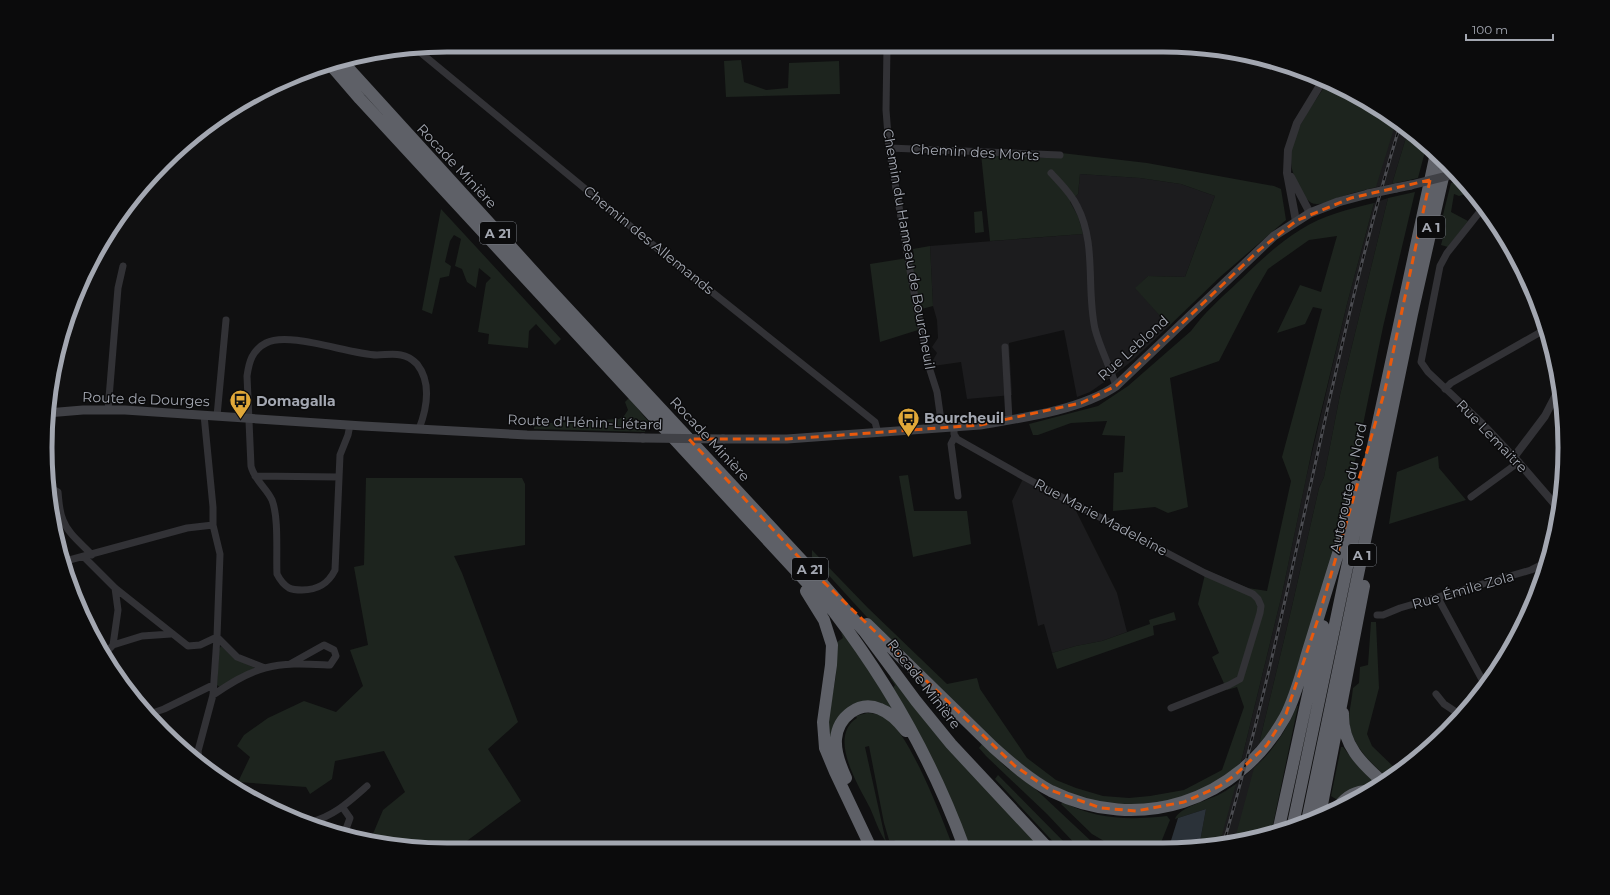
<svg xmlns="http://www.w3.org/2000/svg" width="1610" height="895" font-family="Montserrat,sans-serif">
  <rect width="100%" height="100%" fill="#101011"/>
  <path fill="#1c1c1e" d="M1389 117 1408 131 1392 184 1367 189Z
    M1080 174 1140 178 1181 184 1215 196 1185 277 1148 276 1136 288 1169 326 1133 360 1113 376 1090 392 1077 397 1064 330 1009 343 1012 395 967 399 961 362 933 366 932 362 937 353 932 347 938 338 937 320 933 306 930 246 1082 234 1078 216 1070 202 1078 194Z
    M1388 198 1340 395 1324 477 1319 488 1290 615 1259 744 1241 762 1282 594 1306 478 1347 304 1374 203Z
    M1024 477 1077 505 1075 509 1117 593 1127 632 1102 641 1076 646 1052 653 1044 624 1038 626 1012 501Z
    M1263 759 1244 840 1215 847H1207L1222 793 1236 784Z"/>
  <path fill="#1d241e" d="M741 60 744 82 766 90 788 88 789 63 839 61 840 94 726 97 724 61Z
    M1327 83 1364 99 1396 122 1376 187C1366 190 1354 192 1344 196 1336 198 1326 204 1318 204 1309 205 1304 196 1301 189 1297 183 1294 177 1292 169 1286 138 1311 108 1327 83Z
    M1408 131 1427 144 1418 178 1392 184Z
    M1053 152 1147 163 1274 186 1281 189 1286 220 1220 277 1169 326 1135 288 1148 276 1185 277 1215 196 1181 184 1140 178 1080 174 1078 194 1070 202 1078 216 1083 234 990 241 981 154 1043 158Z
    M1462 181 1472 192 1459 196 1454 194 1451 212 1468 221 1448 247 1441 245 1446 226 1443 215 1451 183Z
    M1415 192 1383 327 1358 449 1327 575 1285 705 1274 726 1259 744 1290 615 1319 488 1324 477 1340 395 1388 198Z
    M1374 203 1347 304 1313 445 1282 594 1241 762C1197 807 1124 816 1067 792 1024 774 991 738 958 706 927 676 895 647 865 615 847 596 830 576 812 557V550L868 608 947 684 977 678 980 689 1027 758 1056 780 1076 788 1103 796 1129 798 1150 796 1184 790 1222 770 1244 707 1237 687 1227 690 1212 657 1219 653 1198 604 1206 570 1248 588 1267 591 1291 481 1282 457 1322 309 1313 307 1305 324 1277 333 1300 285 1321 292 1337 236 1309 240 1268 269 1254 293 1219 361 1170 378 1188 507 1168 513 1155 507 1113 511 1114 473 1123 472 1125 436 1102 435 1107 421 1071 423 1038 435H1033L1029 424 1098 406 1128 386 1191 331C1204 313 1221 298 1237 283 1257 264 1277 244 1300 230 1323 215 1349 209 1374 203Z
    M441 209 561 339 555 345 536 324 529 331 528 348 488 344 489 334 478 332 486 283 491 278 479 268 476 288 467 282 462 269 455 266 461 239 454 235 450 241 445 262 451 266 449 276 440 278 432 314 422 310Z
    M982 211 984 232 975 233 974 212Z
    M930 246 933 306 914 311 918 330 880 342 870 264 914 257 913 249Z
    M629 398 648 421 645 432 534 429V427L549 423 619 419 624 416 628 410 625 402Z
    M1438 456 1439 468 1466 500 1389 524 1397 472Z
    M908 475 914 511H967L971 544 913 557 899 476Z
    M366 478H522L525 484V545L454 556 462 573 518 722 488 749 521 801 456 849H421L370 841 383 810 405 792 384 751 335 761 332 779 310 794 306 787 238 782 250 757 237 746 244 735 268 718 304 701 336 712 363 686 350 650 368 645 354 567 364 565Z
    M1174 612 1176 620 1153 626 1154 635 1057 669 1052 653 1076 646 1102 641 1150 624 1149 620Z
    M1371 622H1376L1379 688 1367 734 1372 746 1398 771 1389 779C1370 762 1349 744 1349 716 1350 707 1352 698 1353 688L1359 683 1360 667 1368 665Z
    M841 632 858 653 896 711 863 704 831 747 828 721 836 675 837 642 843 638Z
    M221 646 234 658 255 668 221 688 217 685 219 649Z
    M892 676 1042 847H969L893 688 895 685 890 678Z
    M1297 706H1298L1271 834 1234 842 1254 768C1274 750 1286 730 1297 706Z
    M867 713C873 713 880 714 885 717 910 734 942 818 953 847L899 848 898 843 894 840H889L884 823 869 746 865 747 886 842C879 832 875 819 870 808 859 786 827 737 857 718L856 716Z
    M982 744 1009 770 1013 768 1091 841H1104L1092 834 1061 804 1063 802C1098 820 1129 820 1167 816L1170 820 1160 845 1164 847H1078L1047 814 986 756 979 748Z
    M1341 747H1343L1350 756 1379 786 1374 788 1366 787 1339 801 1331 796Z
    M998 775 1069 847H1058L995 779Z
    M1236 784 1219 846 1199 847 1206 809 1175 819C1179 807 1210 800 1222 793 1227 791 1231 787 1236 784Z"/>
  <path fill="#2b3239" d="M1206 809 1199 847H1169L1178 818Z
    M938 840 941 847 914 848Z"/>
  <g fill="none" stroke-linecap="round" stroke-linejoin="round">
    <path stroke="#323236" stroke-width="7" d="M887 46 886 110 889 148 912 282 929 367 937 392 942 428
      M415 48 658 249 875 422 878 433
      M889 148 1060 155
      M1051 173C1060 183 1071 193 1077 206 1097 244 1086 288 1095 329 1100 348 1110 367 1116 386
      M1482 209 1447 253 1440 266 1421 362 1428 372 1482 423 1514 457
      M1005 347 1009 420
      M1445 389 1451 383 1546 329
      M108 410 118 288 123 266
      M217 416 226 320
      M350 425 348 435 340 455 335 570C328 584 318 590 302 590 298 590 293 590 289 588 284 585 280 580 277 574 276 554 279 518 272 500 266 487 254 480 251 466L247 376C249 362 252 350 266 343 289 331 348 354 377 355 385 355 393 353 401 355 407 356 413 360 417 364 432 383 427 408 419 429
      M954 427V434L957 439 1024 477 1205 573 1253 594 1258 599 1261 606 1260 613 1240 679 1229 685 1171 708
      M955 436 951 444 958 496
      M255 476 339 477
      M48 489 51 488 58 492C59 501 59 511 63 520 68 534 82 544 92 555
      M1471 497 1519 462
      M84 557 115 588 188 646 200 645 217 637 237 657 265 668
      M62 562 187 528 213 525
      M1438 598 1485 685
      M1377 615H1383L1400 608 1531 570 1547 562
      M113 645 118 610 115 588
      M104 655 113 645 142 636 171 634
      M1436 694 1444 704 1462 716
      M213 695C229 684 246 673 265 668 286 662 309 664 330 665L336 656 334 650 324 645 290 664
      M147 715 164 709 213 685
      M198 751 200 765
      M193 758 198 751 213 695 217 637 220 554 213 525V507L204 415
      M343 808 350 818 346 829
      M310 822C333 817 350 801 367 786"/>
    <path stroke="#323236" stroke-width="8" d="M1291 177 1310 213
      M1296 221 1287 173 1288 150 1297 123 1322 82
      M1559 389 1545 416 1514 457 1559 509"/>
    <path stroke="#404146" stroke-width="9" d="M1396 188 1411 185
      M47 413 83 410H125L363 426 527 435 643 438
      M723 439H787L980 425C1022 418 1081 410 1116 386L1274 236 1310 213 1338 202 1368 194"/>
    <path stroke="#5e6067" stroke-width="12" d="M341 60 543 282 808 567 864 631 916 701 951 744 1047 847
      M329 63 360 99 834 612C889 684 933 762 964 847
      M1340 547 1356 486
      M806 591 824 620 832 645 831 665 823 722 825 748 835 772 871 848
      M867 624 993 747C1011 763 1030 780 1051 791 1138 834 1238 802 1285 717 1295 698 1301 675 1307 654 1319 616 1330 578 1342 541
      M1343 713C1342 745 1362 764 1384 783
      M846 778C840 765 835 752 836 739 838 717 859 700 880 709 891 713 899 722 906 731
      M1339 806C1346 797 1356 791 1368 791
      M1320 815 1364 586
      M1307 821 1412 314 1446 164
      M1292 829 1346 572 1436 153
      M1278 832 1323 626"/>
    <defs>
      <path id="rail" d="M1223 845C1293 607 1328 361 1400 125"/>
    </defs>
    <use href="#rail" stroke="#4b4c51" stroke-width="3"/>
    <use href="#rail" stroke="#0b0b0c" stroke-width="1.5" stroke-dasharray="4.5" stroke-linecap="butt"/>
    <path stroke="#404146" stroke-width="9" d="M1411 185 1455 174
      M1368 194 1396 188
      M643 438 723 439"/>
  </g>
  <path fill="none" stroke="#e8590c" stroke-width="3" stroke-dasharray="8 5" stroke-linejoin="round" d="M1430 180 1385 390 1318 619 1286 714 1267 745 1235 775 1220 786 1184 802 1136 811 1101 808 1050 790 1015 766 808 567 689 439H787L980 425 1081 403 1116 386 1258 251 1296 221 1351 198Z"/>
  <defs>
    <symbol id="bus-pin" viewBox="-11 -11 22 30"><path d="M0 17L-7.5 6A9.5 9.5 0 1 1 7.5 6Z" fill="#e1a839" stroke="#0b0b0c"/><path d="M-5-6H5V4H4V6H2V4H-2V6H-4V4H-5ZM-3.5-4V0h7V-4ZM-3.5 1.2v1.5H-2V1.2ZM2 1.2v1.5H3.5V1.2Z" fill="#111"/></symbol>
  </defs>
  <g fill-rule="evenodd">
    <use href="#bus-pin" x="228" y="388" width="25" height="34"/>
    <use href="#bus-pin" x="896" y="406" width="25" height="34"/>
  </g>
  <g text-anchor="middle" stroke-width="3" stroke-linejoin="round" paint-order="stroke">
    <g fill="#0b0b0c" stroke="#757880" stroke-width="1">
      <rect x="1417" y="216" width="28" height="22" rx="3"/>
      <rect x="480" y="222" width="36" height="22" rx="3"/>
      <rect x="1348" y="544" width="28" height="22" rx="3"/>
      <rect x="792" y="558" width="36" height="22" rx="3"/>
    </g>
    <g font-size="13" font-weight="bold" fill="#a3a7b1">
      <text x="1431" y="232">A 1</text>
      <text x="498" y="238">A 21</text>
      <text x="1362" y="560">A 1</text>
      <text x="810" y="574">A 21</text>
    </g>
    <g font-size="14" fill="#a3a7b1" stroke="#0b0b0c">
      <text transform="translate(975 152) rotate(3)" y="5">Chemin des Morts</text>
      <text transform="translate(457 166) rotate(47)" y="5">Rocade Minière</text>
      <text transform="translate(649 240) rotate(39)" y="5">Chemin des Allemands</text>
      <text transform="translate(909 249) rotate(80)" y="5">Chemin du Hameau de Bourcheuil</text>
      <text transform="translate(1133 348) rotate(-42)" y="5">Rue Leblond</text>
      <text transform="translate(146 399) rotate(2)" y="5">Route de Dourges</text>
      <text transform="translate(585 422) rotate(2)" y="5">Route d'Hénin-Liétard</text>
      <text transform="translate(1492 436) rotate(46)" y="5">Rue Lemaitre</text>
      <text transform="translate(710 439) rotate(47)" y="5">Rocade Minière</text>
      <text transform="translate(1348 488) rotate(-78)" y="5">Autoroute du Nord</text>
      <text transform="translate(1101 517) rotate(28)" y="5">Rue Marie Madeleine</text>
      <text transform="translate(1463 590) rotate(-16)" y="5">Rue Émile Zola</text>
      <text transform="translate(924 684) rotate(52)" y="5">Rocade Minière</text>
    </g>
    <g font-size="14" font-weight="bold" fill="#a3a7b1" stroke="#0b0b0c" text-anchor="start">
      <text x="256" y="406">Domagalla</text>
      <text x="924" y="423">Bourcheuil</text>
    </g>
  </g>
  <path d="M0 0H1610V895H0ZM447 52H1163A395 395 0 0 1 1558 447V448A395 395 0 0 1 1163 843H447A395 395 0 0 1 52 448V447A395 395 0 0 1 447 52Z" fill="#0b0b0c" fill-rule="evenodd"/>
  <path fill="none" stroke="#a3a7b1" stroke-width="5" d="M447 52H1163A395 395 0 0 1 1558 447V448A395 395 0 0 1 1163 843H447A395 395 0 0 1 52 448V447A395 395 0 0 1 447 52Z"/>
  <path d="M1466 34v6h87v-6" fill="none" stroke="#a3a7b1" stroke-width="2"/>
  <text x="1472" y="34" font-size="12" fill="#a3a7b1" stroke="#0b0b0c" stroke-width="3" paint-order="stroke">100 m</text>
</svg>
